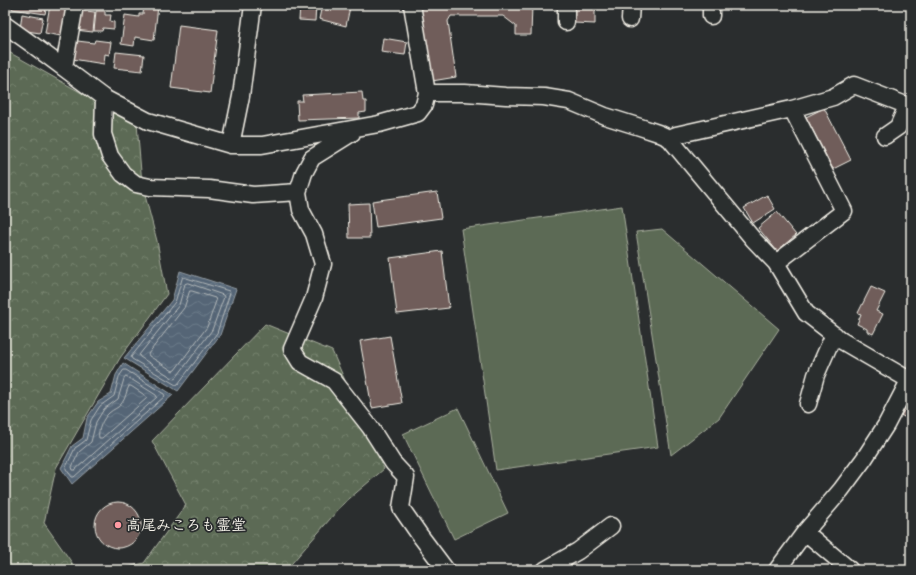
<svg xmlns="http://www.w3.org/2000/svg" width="916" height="575" font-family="Itim,'Klee One',sans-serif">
  <defs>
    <pattern id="forest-crowns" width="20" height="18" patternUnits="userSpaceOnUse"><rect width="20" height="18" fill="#5c6b54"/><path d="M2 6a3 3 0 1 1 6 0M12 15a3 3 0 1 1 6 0" fill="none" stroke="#74816d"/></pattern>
    <pattern id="water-waves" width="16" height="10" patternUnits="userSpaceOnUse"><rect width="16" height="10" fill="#546576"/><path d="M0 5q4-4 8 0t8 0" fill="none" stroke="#6d7c8a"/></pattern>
  </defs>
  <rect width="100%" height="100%" fill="#2a2d2e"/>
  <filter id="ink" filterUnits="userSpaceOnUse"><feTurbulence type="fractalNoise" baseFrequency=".025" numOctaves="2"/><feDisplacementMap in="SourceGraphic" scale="8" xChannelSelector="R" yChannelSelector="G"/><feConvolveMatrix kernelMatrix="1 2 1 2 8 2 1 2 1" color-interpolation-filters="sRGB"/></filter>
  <g filter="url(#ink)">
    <path fill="#5c6b54" stroke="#a8ae9e" d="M622 206 658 447 496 470 461 229Z
      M662 229 779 329 719 418 671 455 636 232Z
      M458 408 508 513 454 539 403 434Z"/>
    <path fill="url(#forest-crowns)" stroke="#a8ae9e" d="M5 50 137 124 142 184 157 241 167 294 120 358 56 468 44 523 77 570H5Z
      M265 324 332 351 384 469 343 504 286 570H116L144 563 186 505 152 441Z"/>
    <path fill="url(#water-waves)" stroke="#949da4" d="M180 271 236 289 220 335 178 391 124 358 172 300Z
      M123 363 173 395 72 484 61 468 72 446 83 438 87 418 98 402 111 394 116 375Z"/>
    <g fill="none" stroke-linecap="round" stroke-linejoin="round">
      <path stroke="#b4b9ba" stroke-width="1" d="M183 277 229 291 230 293 217 333 178 384 176 385 132 359 131 357 175 302Z
        M188 283 223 295 224 297 212 330 176 378 174 379 140 357 139 355 179 305 185 284Z
        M190 291H192L215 298 216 301 207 327 175 370 173 371 149 356 148 354 184 308Z
        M124 370H126L164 394 165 396 74 477H72L66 469V467L75 448 86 440 91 420 100 406 114 396 119 377Z
        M126 376 156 395 157 397 75 470H73L72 467 79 452 91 442 96 422 104 409 118 399 124 379Z
        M129 386H131L146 396 147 398 102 438H99C97 431 103 418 109 413 113 409 119 408 122 403 126 398 126 391 129 386Z"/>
    </g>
    <path fill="#705d5a" stroke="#f4f1e8" d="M12 5H47L45 14 12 9Z
      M50 5H67L61 36 45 33Z
      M144 5 158 6 154 40 135 37 134 46 121 44 125 15 139 17V14H143Z
      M300 5H316L315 21 299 20Z
      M322 5H340L350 7 346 26 319 19Z
      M420 5H532L531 35H516V26L503 16H451L448 21 456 77 432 81Z
      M575 5H595V24L574 23Z
      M77 10 95 12 93 32 75 30Z
      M96 11H105V15H111L110 21 114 22V29L103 28 102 31H94Z
      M22 14 43 18 40 33 20 30Z
      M179 25 218 30 210 93 171 88Z
      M383 38 407 42 405 55 381 52Z
      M69 40 94 43 95 40 111 42 109 55 105 54 104 64 66 58Z
      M116 52 144 55 142 71 114 68Z
      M362 92 363 101H366V112L359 113V118L298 120 297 101H303L302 95Z
      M824 108 851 160 833 169 806 117Z
      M437 192 441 218 376 227 372 201Z
      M767 195 775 209 753 223 744 208Z
      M369 203 370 238H349L348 204Z
      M777 212 796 235 777 251 758 228Z
      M442 251 449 308 397 314 390 258Z
      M871 287 885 293 876 311 883 314 873 334 867 331V329L857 324 861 314 858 313Z
      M390 336 402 403 372 408 360 341Z
      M908 397 911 399V421L899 414Z
      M95 525a23 23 0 1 1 46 0a23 23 0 1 1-46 0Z"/>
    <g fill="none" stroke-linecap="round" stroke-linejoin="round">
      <defs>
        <path id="minor" d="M566 5V22
          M711 5V16
          M630 19 631 5
          M5 25 33 45 104 98 148 121 231 145H262L379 124 418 113 424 105 427 93 412 5
          M64 67 75 5
          M427 93H465L506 96 544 97 569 101 605 116 640 127 658 133 669 138 753 239 776 263 806 313 842 341 911 381
          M104 98 103 134 110 156 123 174 136 184 150 187 209 189 253 195 298 192
          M352 133 312 158 304 173 298 192 301 210 314 234 323 264 314 298 292 349 300 362 334 381 370 427 393 463 406 477 401 508 419 534 446 570
          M885 136 898 127 907 106
          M669 138 676 135 792 109 833 97 854 85 911 107
          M231 145 241 96 253 5
          M776 263 844 211 792 109
          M808 404 816 375 831 341 835 335
          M805 532 850 570
          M545 570 578 551 611 526
          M777 570 805 532 841 490 864 459 886 425 911 377"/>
      </defs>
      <use href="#minor" stroke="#f4f1e8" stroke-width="19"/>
      <use href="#minor" stroke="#2a2d2e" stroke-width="16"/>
    </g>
  </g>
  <circle fill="#ff9aa2" stroke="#2a2d2e" stroke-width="1.5" cx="118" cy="525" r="4"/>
  <g text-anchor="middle" stroke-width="3.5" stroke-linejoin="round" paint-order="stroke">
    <g font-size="15" font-weight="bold" fill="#f4f1e8" stroke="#2a2d2e" text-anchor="start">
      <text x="126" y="530">高尾みころも霊堂</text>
    </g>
  </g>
  <rect width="916" height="575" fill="none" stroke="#2a2d2e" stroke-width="20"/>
  <rect x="10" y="10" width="896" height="555" fill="none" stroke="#f4f1e8" stroke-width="1.5" filter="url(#ink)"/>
</svg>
